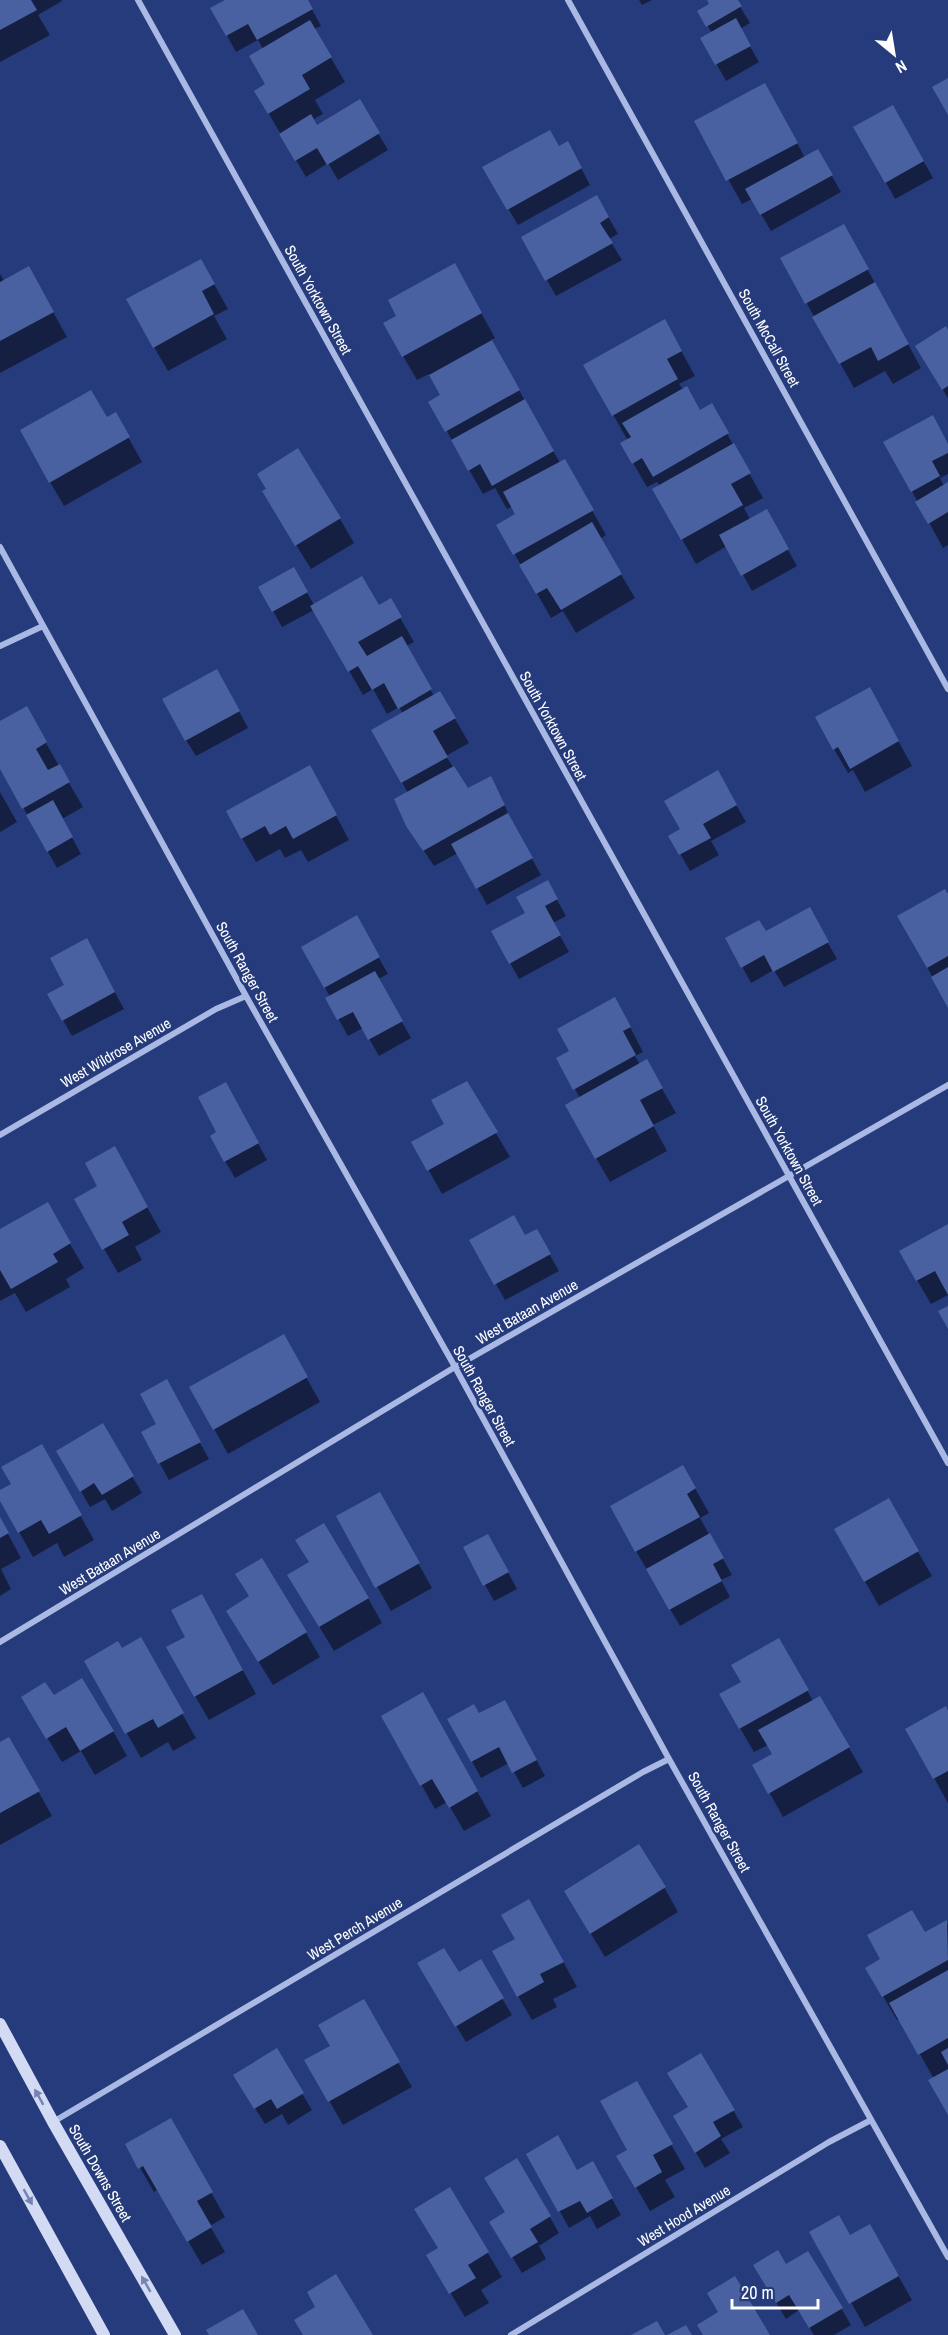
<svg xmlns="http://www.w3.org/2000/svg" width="948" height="2335" font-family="'Archivo Narrow',sans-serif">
  <rect width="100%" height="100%" fill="#263b7b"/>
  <path fill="#0007" d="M0 0H61L62 1 38 15 50 35 0 62Z
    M228 0H307L321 26 314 29 345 82 315 100 323 114 312 120 316 127 359 101 388 150 338 180 328 163 306 177 256 92 267 85 263 49 258 40 236 52 212 8Z
    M639 0H652L642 5Z
    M708 0H736L750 23 740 29 759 62 726 81 702 38 712 33 699 12 711 4Z
    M893 107 933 178 895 199 856 128Z
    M779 109 805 158 818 151 841 192 771 231 752 199 742 204 696 122Z
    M559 148 577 160 590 185 518 225 484 168Z
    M597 197 618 234 609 239 622 260 556 296 523 238Z
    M857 250 921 368 893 384 885 371 854 388 782 259Z
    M201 261 228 309 214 316 227 339 168 371 154 347Z
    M0 274 4 281 42 292 67 337 0 373Z
    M468 289 495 338 491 340 533 415 560 463 564 461 606 535 600 539 635 598 576 633 563 611 551 618 498 525 517 515 513 506 507 509 495 488 483 494 430 402 442 396 429 374 417 380 403 356Z
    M948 332V398L926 363Z
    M678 345 695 376 679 384 700 412 711 405 763 498 744 508 750 519 766 511 797 566 752 591 727 546 696 564 654 489 660 486 657 482 647 487 622 444 628 441 585 365Z
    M115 414 142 462 64 506 50 482 107 419Z
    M885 442 948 446V474L940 478 944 486 948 484V545L943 548Z
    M278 516 340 519 354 543 311 569Z
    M294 569 314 605 378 607 390 600 414 642 406 646 434 696 440 693 469 743 446 756 468 790 500 794 512 823 541 875 487 905 458 853 434 866 418 842 408 793 373 731 403 714 399 707 387 714 373 689 363 695 314 610 282 627 273 611Z
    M226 687 248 728 196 756 186 740Z
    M883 713 912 766 865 792 853 770 848 773 834 749Z
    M0 723 40 733 83 807 62 819 81 854 57 868 0 766Z
    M717 772 746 822 711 841 719 855 690 871 670 836 682 830Z
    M323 791 349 840 308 862 301 850 285 858 280 849 256 862 242 838Z
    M0 792 17 822 0 832Z
    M547 882 566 916 553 923 569 952 519 979 493 932 527 914Z
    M948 897V1005L899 917Z
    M809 910 837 959 784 987 774 970 751 983 727 939 766 933Z
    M356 917 388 974 378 979 411 1038 379 1056 363 1028 348 1036 327 999 330 997 303 947Z
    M95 956 124 1009 72 1036 63 1020 66 986Z
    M628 1023 643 1052 635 1056 640 1065 646 1061 676 1113 653 1125 667 1151 610 1182 596 1158 580 1098 558 1059Z
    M466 1083 510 1157 442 1194 413 1142 446 1124Z
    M235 1100 267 1160 235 1178 225 1161 219 1132Z
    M128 1173 161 1232 135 1247 142 1260 118 1273 76 1200Z
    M47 1204 84 1268 66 1279 70 1287 26 1312 15 1293 0 1301V1230Z
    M948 1226V1295L931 1304 917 1280Z
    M536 1231 559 1271 505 1300 471 1240 525 1237Z
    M283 1336 320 1402 228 1454 191 1387Z
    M175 1398 209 1459 169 1480 143 1433 158 1424Z
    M102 1425 142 1493 112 1511 105 1499 90 1507 58 1452Z
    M41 1446 94 1540 64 1557 57 1543 33 1557 0 1498V1492L13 1485Z
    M683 1467 709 1513 700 1518 732 1575 721 1580 730 1597 680 1626 636 1551Z
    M888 1500 932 1576 879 1606 836 1530Z
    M338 1517 393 1518 432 1588 391 1611Z
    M0 1519 21 1558 1 1569 11 1589 0 1596Z
    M497 1552 517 1589 494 1601 485 1585Z
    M310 1563 368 1598 382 1623 334 1651 303 1600Z
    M215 1620 256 1694 209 1720 195 1696 187 1637Z
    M306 1633 320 1657 273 1685 242 1635Z
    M140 1640 196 1738 173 1751 168 1742 141 1758 86 1661 121 1651Z
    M779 1640 813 1701 820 1698 863 1772 783 1817 754 1765 774 1754 768 1745 754 1752 740 1728 743 1683Z
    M948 1714V1803L907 1730Z
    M479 1715 514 1718 545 1776 523 1788 509 1763 481 1778 449 1719Z
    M383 1716 436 1718 491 1816 464 1831 447 1802 435 1809Z
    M37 1721 113 1731 127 1756 95 1775 81 1751 62 1762Z
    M9 1739 52 1816 0 1845V1744Z
    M664 1887 678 1912 605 1957 580 1916Z
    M946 1922 948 1925V2112L934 2079 900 2019 897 2020 867 1969Z
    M543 1925 577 1987 553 1999 557 2007 532 2020 518 1996 517 1940Z
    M480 1961 512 2015 466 2042 419 1964 458 1974Z
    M363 2001 412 2087 343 2125 306 2060 332 2046Z
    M276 2050 312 2110 288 2125 282 2114 265 2124 244 2091Z
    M701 2055 743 2127 721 2139 730 2153 705 2168 675 2117 690 2108Z
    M650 2107 685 2169 665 2180 675 2197 650 2211 618 2156 629 2150Z
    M170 2120 225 2217 210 2226 225 2252 202 2265 158 2189 154 2192 127 2145Z
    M528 2154 577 2172 592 2163 621 2215 597 2229 590 2216 569 2228Z
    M517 2160 559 2233 539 2246 546 2259 522 2273 491 2222 506 2213Z
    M450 2189 502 2277 481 2290 489 2303 465 2317 428 2256 439 2249Z
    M870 2226 912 2300 865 2327 811 2232 850 2237Z
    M786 2266 841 2308 851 2325 834 2335H814L799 2310 786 2319 764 2282Z"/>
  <path fill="#4a61a1" d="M0 0H31L37 10 0 30Z
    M225 0H308L313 9 257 40 248 24 226 36 210 8Z
    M707 0H738L742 6 706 27 697 11 709 4Z
    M736 18 751 46 715 65 700 38Z
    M310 20 332 57 302 75 310 89 268 114 254 91 265 84 249 56Z
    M948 78V115L932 87Z
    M765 83 798 143 726 181 694 121Z
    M360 99 380 133 327 165 317 148 295 161 279 134 311 114 317 125Z
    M893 105 924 161 885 183 853 127Z
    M550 130 559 146 568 141 582 168 507 210 482 167Z
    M818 149 833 175 760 215 745 189Z
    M597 195 609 217 600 223 613 243 545 281 521 237Z
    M844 224 869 269 805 304 780 258Z
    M201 259 215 284 202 291 214 314 153 348 126 299Z
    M455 263 482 313 402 357 383 323 396 316 388 300Z
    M29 266 54 312 0 341V282Z
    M875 282 909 344 878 361 871 347 839 364 812 317Z
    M665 319 682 351 667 359 678 379 612 416 583 365Z
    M946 326 948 330V386L942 390 915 346Z
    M492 340 520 390 445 432 428 402 440 395 429 375Z
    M687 386 700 410 712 403 729 433 653 477 642 458 632 464 620 443 631 437 622 423Z
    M91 390 107 417 116 412 130 437 49 483 20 430Z
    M525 399 554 451 492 486 480 464 468 471 451 440Z
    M933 415 948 444V453L932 461 940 476 911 492 883 442Z
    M734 443 751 473 731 484 743 505 681 540 652 489Z
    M298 448 341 518 295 546 262 491 266 489 257 474Z
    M565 459 594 510 513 555 496 525 515 514 503 492Z
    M948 482V512L928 524 915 502Z
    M767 509 789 549 741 576 719 535Z
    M592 522 622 574 561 610 547 588 536 594 519 565Z
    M294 567 308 592 272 612 258 587Z
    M362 576 379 605 391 598 402 617 358 642 367 656 402 636 432 689 398 709 384 683 372 690 358 666 348 672 310 606Z
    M217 669 240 711 185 741 162 699Z
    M870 687 899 741 850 769 838 747 833 750 815 717Z
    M440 691 456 718 433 731 448 757 401 783 371 730Z
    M27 706 47 742 36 749 48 770 60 764 70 782 22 809 0 769V721Z
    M310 765 337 815 293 839 286 826 270 835 265 826 241 839 226 811Z
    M454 766 468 788 491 776 505 805 423 851 406 826 394 799Z
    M718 770 737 805 703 824 711 838 679 855 668 836 680 829 664 801Z
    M53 800 73 837 47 852 26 815Z
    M508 813 533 858 476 889 451 844Z
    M548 880 558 899 545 906 561 935 509 964 491 931 525 913 516 897Z
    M945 889 948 894V956L927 968 897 916Z
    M810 907 829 942 773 972 764 955 741 968 725 938 759 920 766 931Z
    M357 915 380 957 324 988 301 947Z
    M87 938 115 992 62 1021 47 994 64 985 50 958Z
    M948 967V1008L931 977Z
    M375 971 403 1021 368 1040 353 1012 337 1020 325 998Z
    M615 997 631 1027 623 1031 636 1055 573 1090 556 1058 569 1051 557 1029Z
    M647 1059 663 1088 640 1100 654 1126 595 1159 565 1105Z
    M467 1081 498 1132 427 1171 411 1142 444 1124 431 1100Z
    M226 1082 259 1143 224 1162 210 1136 216 1132 198 1097Z
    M115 1146 148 1207 122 1222 129 1235 102 1250 74 1199 97 1186 85 1163Z
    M48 1202 71 1243 53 1254 58 1262 11 1289 0 1270V1229Z
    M514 1215 525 1235 537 1229 551 1254 494 1285 469 1240Z
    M948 1224V1295L935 1271 916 1281 899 1251Z
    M948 1306V1329L938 1311Z
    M284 1334 308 1377 213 1430 189 1387Z
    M167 1379 201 1442 158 1464 141 1432 156 1424 140 1394Z
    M103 1423 134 1476 102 1495 94 1483 80 1492 56 1451Z
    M42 1444 82 1515 49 1534 41 1520 18 1533 0 1501V1490L11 1484 1 1467Z
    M683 1465 696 1488 687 1494 700 1517 635 1552 610 1506Z
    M380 1492 420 1563 375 1588 336 1516Z
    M889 1498 919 1551 864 1582 834 1529Z
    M0 1517 9 1533 0 1538Z
    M324 1523 369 1598 319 1627 287 1575 309 1562 295 1540Z
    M710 1533 724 1558 713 1564 722 1581 669 1610 646 1569Z
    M488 1534 509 1572 483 1586 463 1547Z
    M262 1558 307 1632 258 1662 226 1611 249 1596 235 1574Z
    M202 1594 243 1670 194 1697 166 1647 185 1637 171 1610Z
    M141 1637 184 1713 158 1728 153 1719 125 1734 84 1661 118 1641 122 1648Z
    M779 1638 809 1690 739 1729 719 1694 741 1682 731 1665Z
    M82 1678 114 1731 80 1751 66 1727 46 1739 21 1697 45 1682 54 1695Z
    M423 1692 478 1791 449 1808 432 1779 420 1786 381 1716Z
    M820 1696 850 1747 768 1794 752 1765 772 1754 758 1730Z
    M505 1700 537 1760 512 1773 499 1747 471 1762 447 1719 474 1704 479 1713Z
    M946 1706 948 1711V1771L933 1779 905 1729Z
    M9 1737 40 1791 0 1813V1742Z
    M639 1844 666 1887 590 1934 564 1891Z
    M529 1899 564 1962 540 1974 544 1982 517 1997 492 1951 515 1939 501 1915Z
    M912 1910 925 1932 947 1920 948 1960 882 1997 865 1968 880 1959 867 1935Z
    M444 1948 459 1972 481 1959 504 1998 455 2027 417 1963Z
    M948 1970V2038L918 2055 889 2003Z
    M364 1999 400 2062 328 2102 304 2060 330 2046 318 2025Z
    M277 2048 304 2093 277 2109 271 2099 254 2109 233 2075Z
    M948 2048V2065L941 2052Z
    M701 2053 735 2110 713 2122 721 2136 695 2153 673 2116 688 2107 667 2073Z
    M948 2069V2115L928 2080Z
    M637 2081 673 2144 653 2155 662 2172 635 2188 616 2156 627 2150 600 2101Z
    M171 2118 213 2192 197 2201 212 2227 187 2242 143 2166 138 2169 125 2144Z
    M558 2135 577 2170 593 2161 613 2198 587 2213 580 2201 558 2212 526 2154Z
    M517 2158 551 2216 530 2229 538 2242 511 2258 489 2222 505 2212 484 2178Z
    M450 2187 489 2252 468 2265 476 2278 449 2294 426 2255 438 2248 414 2209Z
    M839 2215 850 2235 870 2224 899 2276 849 2304 809 2232Z
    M778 2250 786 2264 808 2251 843 2308 809 2328 789 2295 776 2303 753 2265Z
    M336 2274 373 2335H303L294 2320 315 2307 307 2292Z
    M735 2276 770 2335H703L697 2325 718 2312 707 2293Z
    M243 2309 258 2335H209L206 2330Z
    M657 2321 665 2335H631Z
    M686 2325 692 2335H667Z"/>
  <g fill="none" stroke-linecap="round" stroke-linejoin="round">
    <path stroke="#aab9e4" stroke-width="6" d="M138 0 948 1463
      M568 0 948 689
      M0 547 246 996 455 1367 669 1759 948 2257
      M0 646 43 626
      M0 1135 216 1009 246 996
      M0 1642 455 1367 948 1085
      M53 2122 643 1772 669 1759
      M511 2335 829 2142 871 2120"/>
    <path stroke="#d3dbf4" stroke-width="12" d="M0 2024 53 2122 175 2335
      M0 2146 104 2335"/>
  </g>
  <defs><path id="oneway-solid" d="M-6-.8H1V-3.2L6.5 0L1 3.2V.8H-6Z" transform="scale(1.5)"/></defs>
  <g fill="#7483b1">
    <use href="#oneway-solid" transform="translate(39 2097) rotate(-119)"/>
    <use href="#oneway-solid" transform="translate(28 2197) rotate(61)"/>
    <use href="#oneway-solid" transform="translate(146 2284) rotate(-120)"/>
  </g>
  <g text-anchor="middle" stroke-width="5" stroke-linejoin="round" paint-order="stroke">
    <g font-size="15" fill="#fff" stroke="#263b7b">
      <text transform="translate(318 300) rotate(61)" y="5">South Yorktown Street</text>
      <text transform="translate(769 338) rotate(61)" y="5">South McCall Street</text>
      <text transform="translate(553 726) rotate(61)" y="5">South Yorktown Street</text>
      <text transform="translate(247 972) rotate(61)" y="5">South Ranger Street</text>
      <text transform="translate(116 1053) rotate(-30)" y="5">West Wildrose Avenue</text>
      <text transform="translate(789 1151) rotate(61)" y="5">South Yorktown Street</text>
      <text transform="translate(527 1312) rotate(-30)" y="5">West Bataan Avenue</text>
      <text transform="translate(484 1396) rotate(61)" y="5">South Ranger Street</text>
      <text transform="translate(110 1562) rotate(-31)" y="5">West Bataan Avenue</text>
      <text transform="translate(719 1822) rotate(61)" y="5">South Ranger Street</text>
      <text transform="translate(355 1929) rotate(-31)" y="5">West Perch Avenue</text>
      <text transform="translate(100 2173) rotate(60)" y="5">South Downs Street</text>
      <text transform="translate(684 2216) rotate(-31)" y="5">West Hood Avenue</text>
    </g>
  </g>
  <g transform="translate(894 54) rotate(150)" stroke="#263b7b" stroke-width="4.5" paint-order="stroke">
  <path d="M0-4.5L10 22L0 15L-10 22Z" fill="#ffffff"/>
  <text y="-9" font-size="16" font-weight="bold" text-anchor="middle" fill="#ffffff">N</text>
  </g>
  <path d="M732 2299v9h86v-9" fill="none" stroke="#ffffff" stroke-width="3"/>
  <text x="741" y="2299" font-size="18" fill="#ffffff" stroke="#263b7b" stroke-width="4.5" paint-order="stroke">20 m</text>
</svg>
